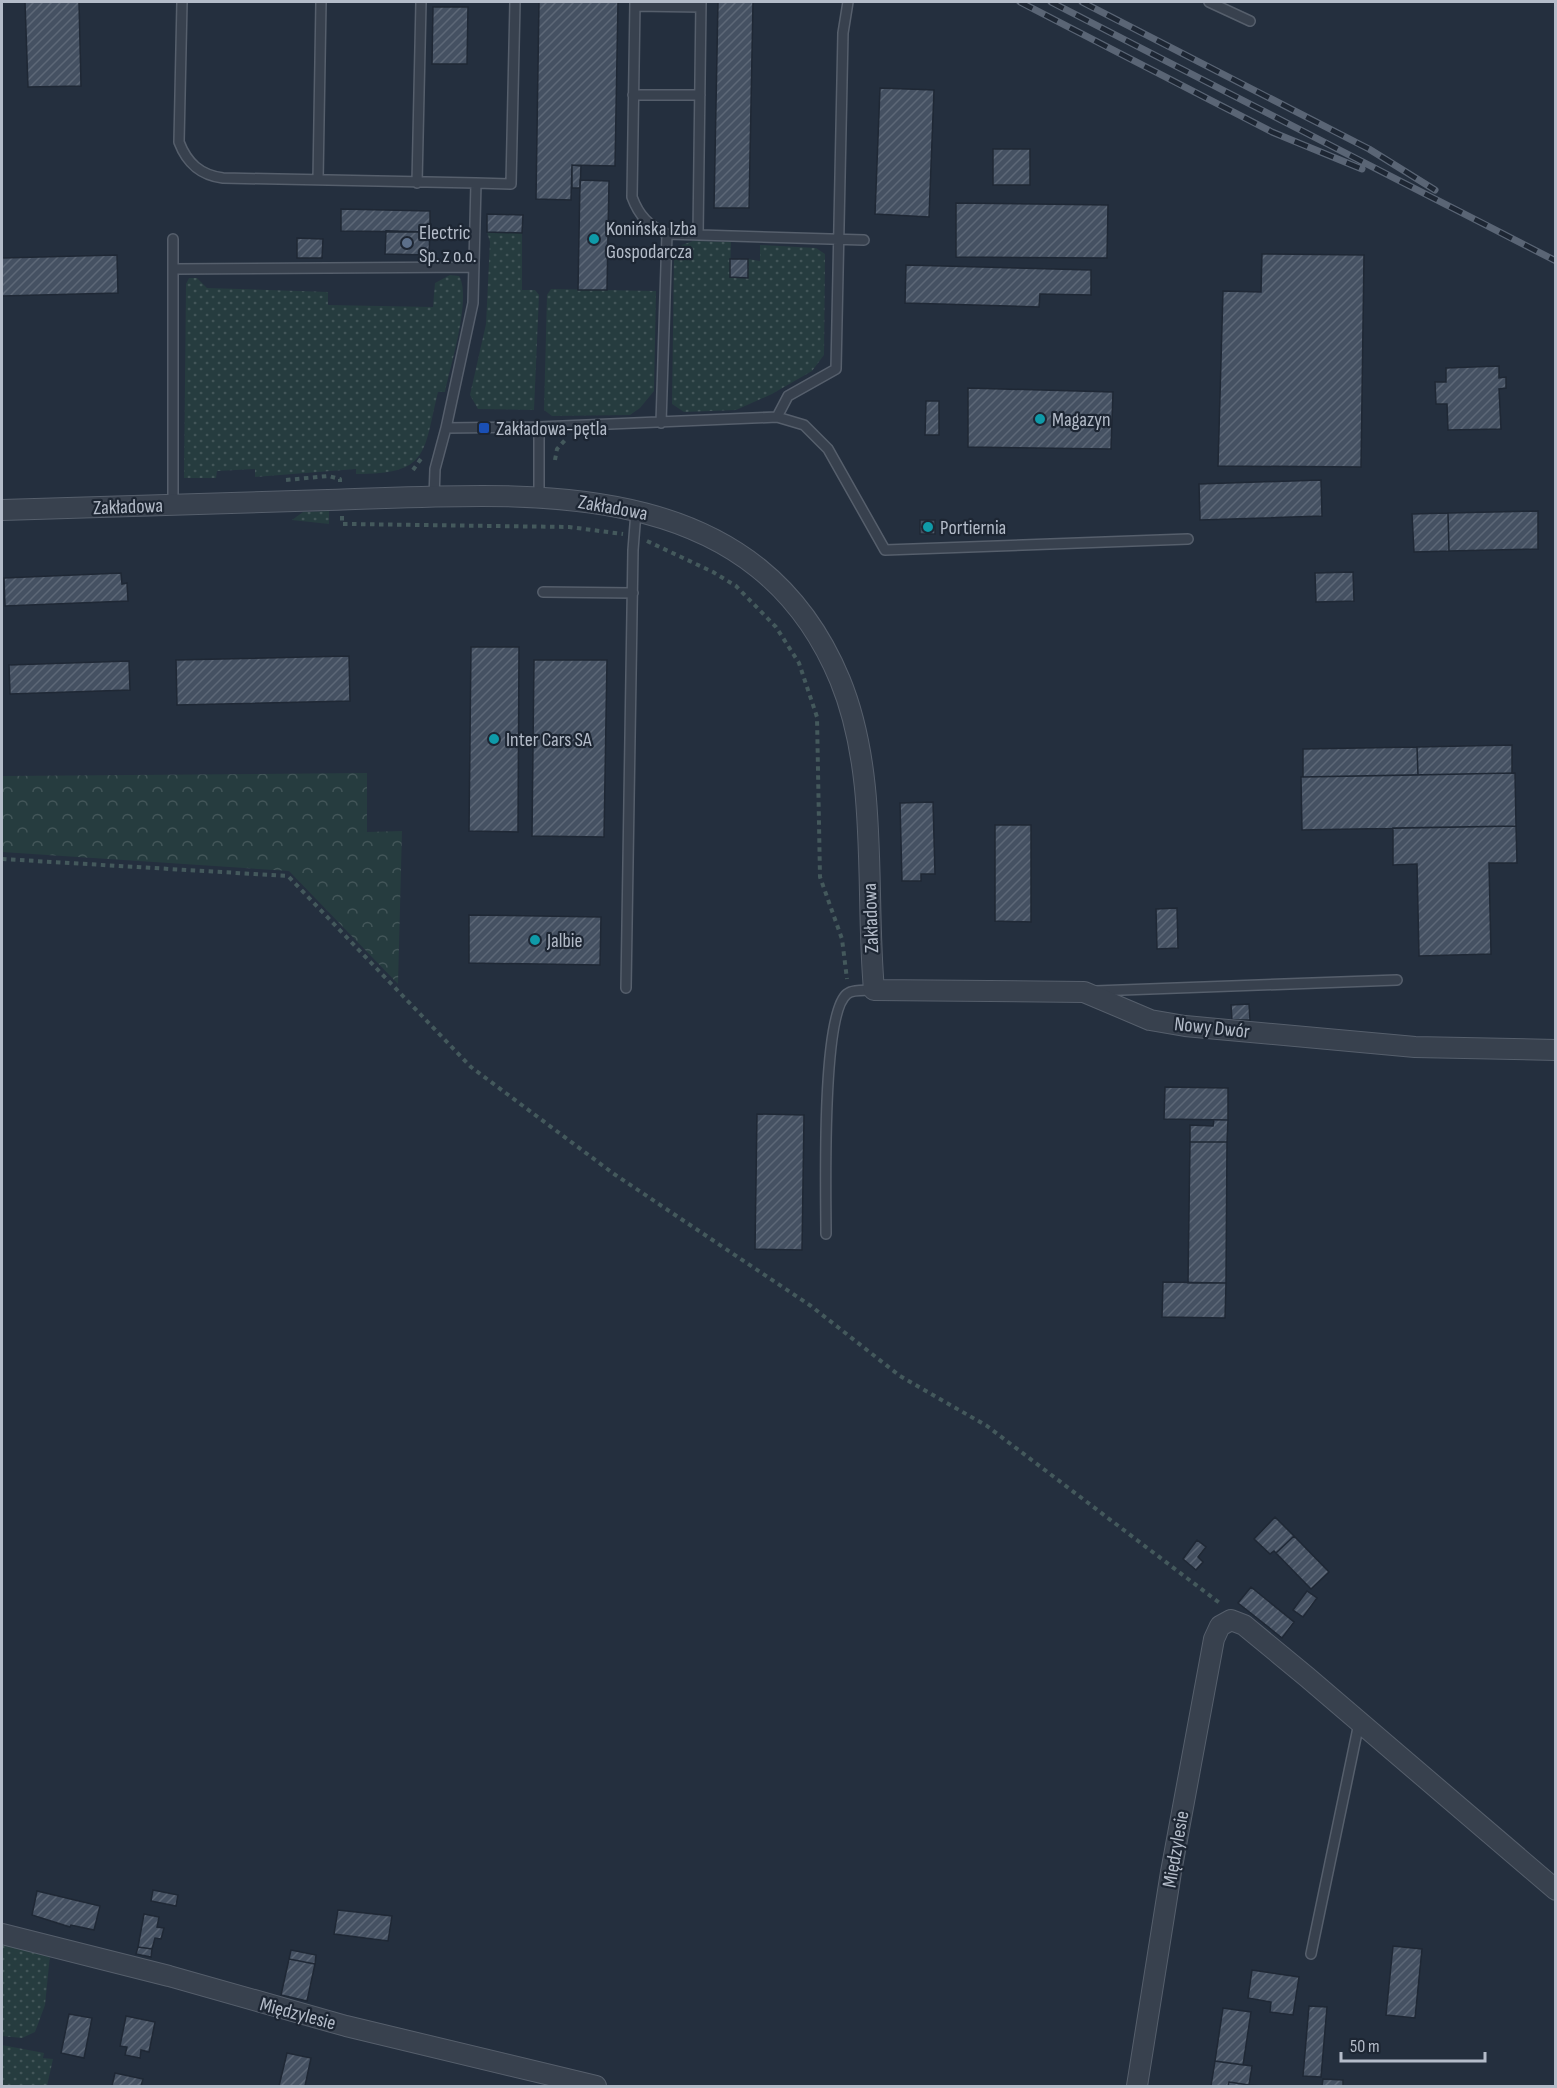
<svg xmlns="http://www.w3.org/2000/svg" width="1557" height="2088" font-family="'Sofia Sans Condensed',sans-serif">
  <defs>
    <pattern id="grass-dots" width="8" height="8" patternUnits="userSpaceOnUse" patternTransform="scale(1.5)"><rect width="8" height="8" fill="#263c3f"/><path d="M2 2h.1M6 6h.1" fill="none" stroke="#435659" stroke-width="1.8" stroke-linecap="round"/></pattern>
    <pattern id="forest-crowns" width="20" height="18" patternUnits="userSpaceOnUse" patternTransform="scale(1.5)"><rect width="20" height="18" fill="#263c3f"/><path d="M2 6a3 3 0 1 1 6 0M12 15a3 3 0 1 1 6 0" fill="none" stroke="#435659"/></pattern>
    <pattern id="building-hatch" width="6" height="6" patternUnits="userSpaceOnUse" patternTransform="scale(1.5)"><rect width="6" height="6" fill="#455162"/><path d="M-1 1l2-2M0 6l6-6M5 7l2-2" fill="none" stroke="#5d6877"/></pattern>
  </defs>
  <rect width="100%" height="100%" fill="#242f3e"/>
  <path fill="url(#grass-dots)" d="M487 232 522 233V290H535L539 295 534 410 478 409 470 395 486 324 490 242Z
    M693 241 731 242 730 277H748V259L760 261V245L816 248 825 254 824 355 812 371 772 394 736 410 684 412 672 404 674 255 682 245Z
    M450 275 459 276C472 297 450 367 445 392H438C423 454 429 474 356 474V469L255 477V469L217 471 216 478H184L186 284 189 278H197L207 288 328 292V305L433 307 435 283Z
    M551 289 656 291 654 391 640 408 630 415 552 416 544 410 547 295Z
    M329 511V524L292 520 303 512Z
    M2 1943 50 1955 45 2005 35 2032 22 2038 2 2036Z
    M2 2045 44 2053 43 2058 53 2059 47 2086H2Z"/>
  <path fill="url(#forest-crowns)" d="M367 773V832L402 831 398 984 289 871 2 852V776Z"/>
  <path fill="url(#building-hatch)" stroke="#1f2835" stroke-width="1.5" d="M25 2H79L81 86 28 87Z
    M539 2H618L615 166 572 165 571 200 536 199Z
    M718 2H753L749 208H714Z
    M433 7H468L467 64H432Z
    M880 88 934 90 929 217 875 214Z
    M993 149H1030V185H993Z
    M572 165 581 166 580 188H572Z
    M580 180 609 181 607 290H578Z
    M956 203 1108 205 1107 258 956 257Z
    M341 209 430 211V232L341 231Z
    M487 214 523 215 522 233 487 232Z
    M386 231 430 232 429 255 385 254Z
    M297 238 323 239 322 258H297Z
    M1262 254 1364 255 1361 467 1218 466 1223 291 1261 292Z
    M117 255 118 293 2 296V258Z
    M730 259H748V278L730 277Z
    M906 265 1091 270V295L1040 294 1039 307 905 303Z
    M1499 366V378L1506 377V388L1499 389 1501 429 1448 430 1447 404H1436L1435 382H1446V368Z
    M968 388 1113 392 1111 449 968 447Z
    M926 401H939V435H925Z
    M1321 480 1322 516 1200 520 1199 484Z
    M1538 511V549L1449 551 1448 513Z
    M1448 513 1449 551 1414 552 1412 514Z
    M920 520H935V534H920Z
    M1353 572 1354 601 1316 602 1315 573Z
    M121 573 122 584 127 583 128 601 5 606 4 578Z
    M471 647H519L518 832 469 831Z
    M349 656 350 701 177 705 176 660Z
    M534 660H607L604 837 532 836Z
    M129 661 130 690 10 694 9 665Z
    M1512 745V773L1418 775 1417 747Z
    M1417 747 1418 775 1303 777V749Z
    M1515 773 1516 826 1302 830 1301 777Z
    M933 802 935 874H921V881H902L900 803Z
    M995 825H1031V922L995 921Z
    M1516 826 1517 863H1489L1491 954 1419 956 1417 864 1393 865V828Z
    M1177 908 1178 948 1157 949 1156 909Z
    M469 915 601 917 600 965 469 963Z
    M1249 1004 1250 1020H1232L1231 1005Z
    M1165 1087 1228 1088V1120L1164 1119Z
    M757 1114 804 1115 802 1250 755 1249Z
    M1214 1120H1228L1227 1142H1190V1125L1213 1126Z
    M1190 1142H1227L1226 1283H1188Z
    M1163 1282 1226 1283 1225 1318 1162 1317Z
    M1275 1517 1294 1536 1276 1553 1274 1551 1270 1554 1254 1539Z
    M1294 1536 1329 1572 1311 1589 1276 1553Z
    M1197 1540 1206 1547 1198 1557 1203 1562 1196 1570 1183 1559Z
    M1251 1587 1294 1622 1282 1638 1238 1603Z
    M1307 1591 1317 1598 1303 1617 1293 1610Z
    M153 1890 178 1895 176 1906 151 1901Z
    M37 1891 100 1906 94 1930 71 1925 70 1927 32 1915Z
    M338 1910 392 1916 388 1941 334 1934Z
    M144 1914 159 1917 157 1927 164 1928 161 1939 155 1938 152 1949 138 1947Z
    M1393 1946 1422 1949 1415 2018 1386 2015Z
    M138 1947 152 1949 151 1957 136 1954Z
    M291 1950 316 1955 315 1964 289 1959Z
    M289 1959 315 1964 307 2001 281 1995Z
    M1252 1970 1299 1977 1293 2015 1270 2012 1271 2002 1248 1998Z
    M1309 2006 1327 2007 1321 2077 1303 2076Z
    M1223 2008 1251 2012 1243 2065 1215 2061Z
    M69 2014 92 2018 84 2058 61 2053Z
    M126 2016 155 2022 149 2052 141 2050 140 2058 125 2055 127 2047 120 2046Z
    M287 2053 311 2058 305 2086H279Z
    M1215 2061 1252 2066 1249 2085 1229 2082 1228 2086H1211Z
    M115 2073 143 2079 141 2086H112Z
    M1323 2079 1343 2080V2086H1322Z
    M1229 2082 1249 2085 1261 2086H1228Z"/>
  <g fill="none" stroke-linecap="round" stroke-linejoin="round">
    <defs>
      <path id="service" d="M182 2 179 142C187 163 200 175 223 178L476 183
        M635 2 632 197C639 216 649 226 667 234
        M1209 2 1250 21
        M635 6 701 7
        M633 95H700
        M318 180 321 2
        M417 183 421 2
        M698 235 701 2
        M174 269 474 267
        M777 417 788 396 836 369 843 33 848 2
        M661 423 667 234 864 240
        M539 427 777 417 804 425 828 449 885 550 1188 539
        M446 428 473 303 476 183 511 184 515 2
        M434 498 435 469 446 428 539 427V498
        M173 505V239
        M543 592 633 593
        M626 988 633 550 636 512
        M1095 991 1397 980
        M826 1234C826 1195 821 1014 847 994 853 989 866 991 874 990
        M1311 1954 1359 1723"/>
      <path id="minor" d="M2 510C110 507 219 503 328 500 517 495 751 466 840 680 879 775 865 889 874 990L1084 992 1150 1020 1185 1026 1415 1047 1556 1050
        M2 1934 169 1976 346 2026 596 2086
        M1137 2086 1171 1872 1214 1639 1220 1626 1231 1620 1244 1625 1307 1677 1556 1890"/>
    </defs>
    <use href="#service" stroke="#565f6c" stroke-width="12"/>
    <use href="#minor" stroke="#565f6c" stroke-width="22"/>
    <path stroke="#44595c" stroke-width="4" stroke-dasharray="4.5 4.5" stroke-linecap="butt" d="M555 460 557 449 566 439
      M413 470 423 456
      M286 480 328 476 340 479V482
      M342 516V524H348L569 527 623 534
      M647 541 713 572 736 586 776 627 799 663 817 717 820 877 842 939 847 979
      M2 859 288 876 471 1067 614 1174 811 1306 900 1376 987 1426 1221 1604"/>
    <use href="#service" stroke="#38414e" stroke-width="9"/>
    <use href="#minor" stroke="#38414e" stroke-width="20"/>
    <defs>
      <path id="rail" d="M1020 2 1272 132 1362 169
        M1051 2 1556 261
        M1082 2 1369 149 1435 190"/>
    </defs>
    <use href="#rail" stroke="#5a6575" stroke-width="7"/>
    <use href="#rail" stroke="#1d2633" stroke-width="4.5" stroke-dasharray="14" stroke-linecap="butt"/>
  </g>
  <g fill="#0f9aa8" stroke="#1d2633" stroke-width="2">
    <circle cx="594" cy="239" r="6"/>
    <circle cx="1040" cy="419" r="6"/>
    <circle cx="928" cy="527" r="6"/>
    <circle cx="494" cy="739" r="6"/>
    <circle cx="535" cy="940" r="6"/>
  </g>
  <circle fill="#5c6f8a" stroke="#1d2633" stroke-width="2" cx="407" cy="243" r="6"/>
  <rect fill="#1a4fb4" stroke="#1d2633" stroke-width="2" x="478" y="422" width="12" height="12" rx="3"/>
  <g text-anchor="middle" stroke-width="4.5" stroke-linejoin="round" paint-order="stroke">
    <g font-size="20" fill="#b4bcc9" stroke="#1d2633" text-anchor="start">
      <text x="606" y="235">Konińska Izba<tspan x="606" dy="23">Gospodarcza</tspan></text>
      <text x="419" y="239">Electric<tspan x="419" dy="23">Sp. z o.o.</tspan></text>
      <text x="1052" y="426">Magazyn</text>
      <text x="496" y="435">Zakładowa-pętla</text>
      <text x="940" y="534">Portiernia</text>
      <text x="506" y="746">Inter Cars SA</text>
      <text x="547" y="947">Jalbie</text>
    </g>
    <g font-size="20" fill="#b4bcc9" stroke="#1d2633">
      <text transform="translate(128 506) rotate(-2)" y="7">Zakładowa</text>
      <text transform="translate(613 507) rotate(10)" y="7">Zakładowa</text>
      <text transform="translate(870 918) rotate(-92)" y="7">Zakładowa</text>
      <text transform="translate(1212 1027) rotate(6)" y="7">Nowy Dwór</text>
      <text transform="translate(1175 1849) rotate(-80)" y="7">Międzylesie</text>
      <text transform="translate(298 2013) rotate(15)" y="7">Międzylesie</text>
    </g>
  </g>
  <rect width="1557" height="2088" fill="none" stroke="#b4bcc9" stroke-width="6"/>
  <path d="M1341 2052v9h144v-9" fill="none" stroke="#b4bcc9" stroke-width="3"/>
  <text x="1350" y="2052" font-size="18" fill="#b4bcc9" stroke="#1d2633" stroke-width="4.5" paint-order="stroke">50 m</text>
</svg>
